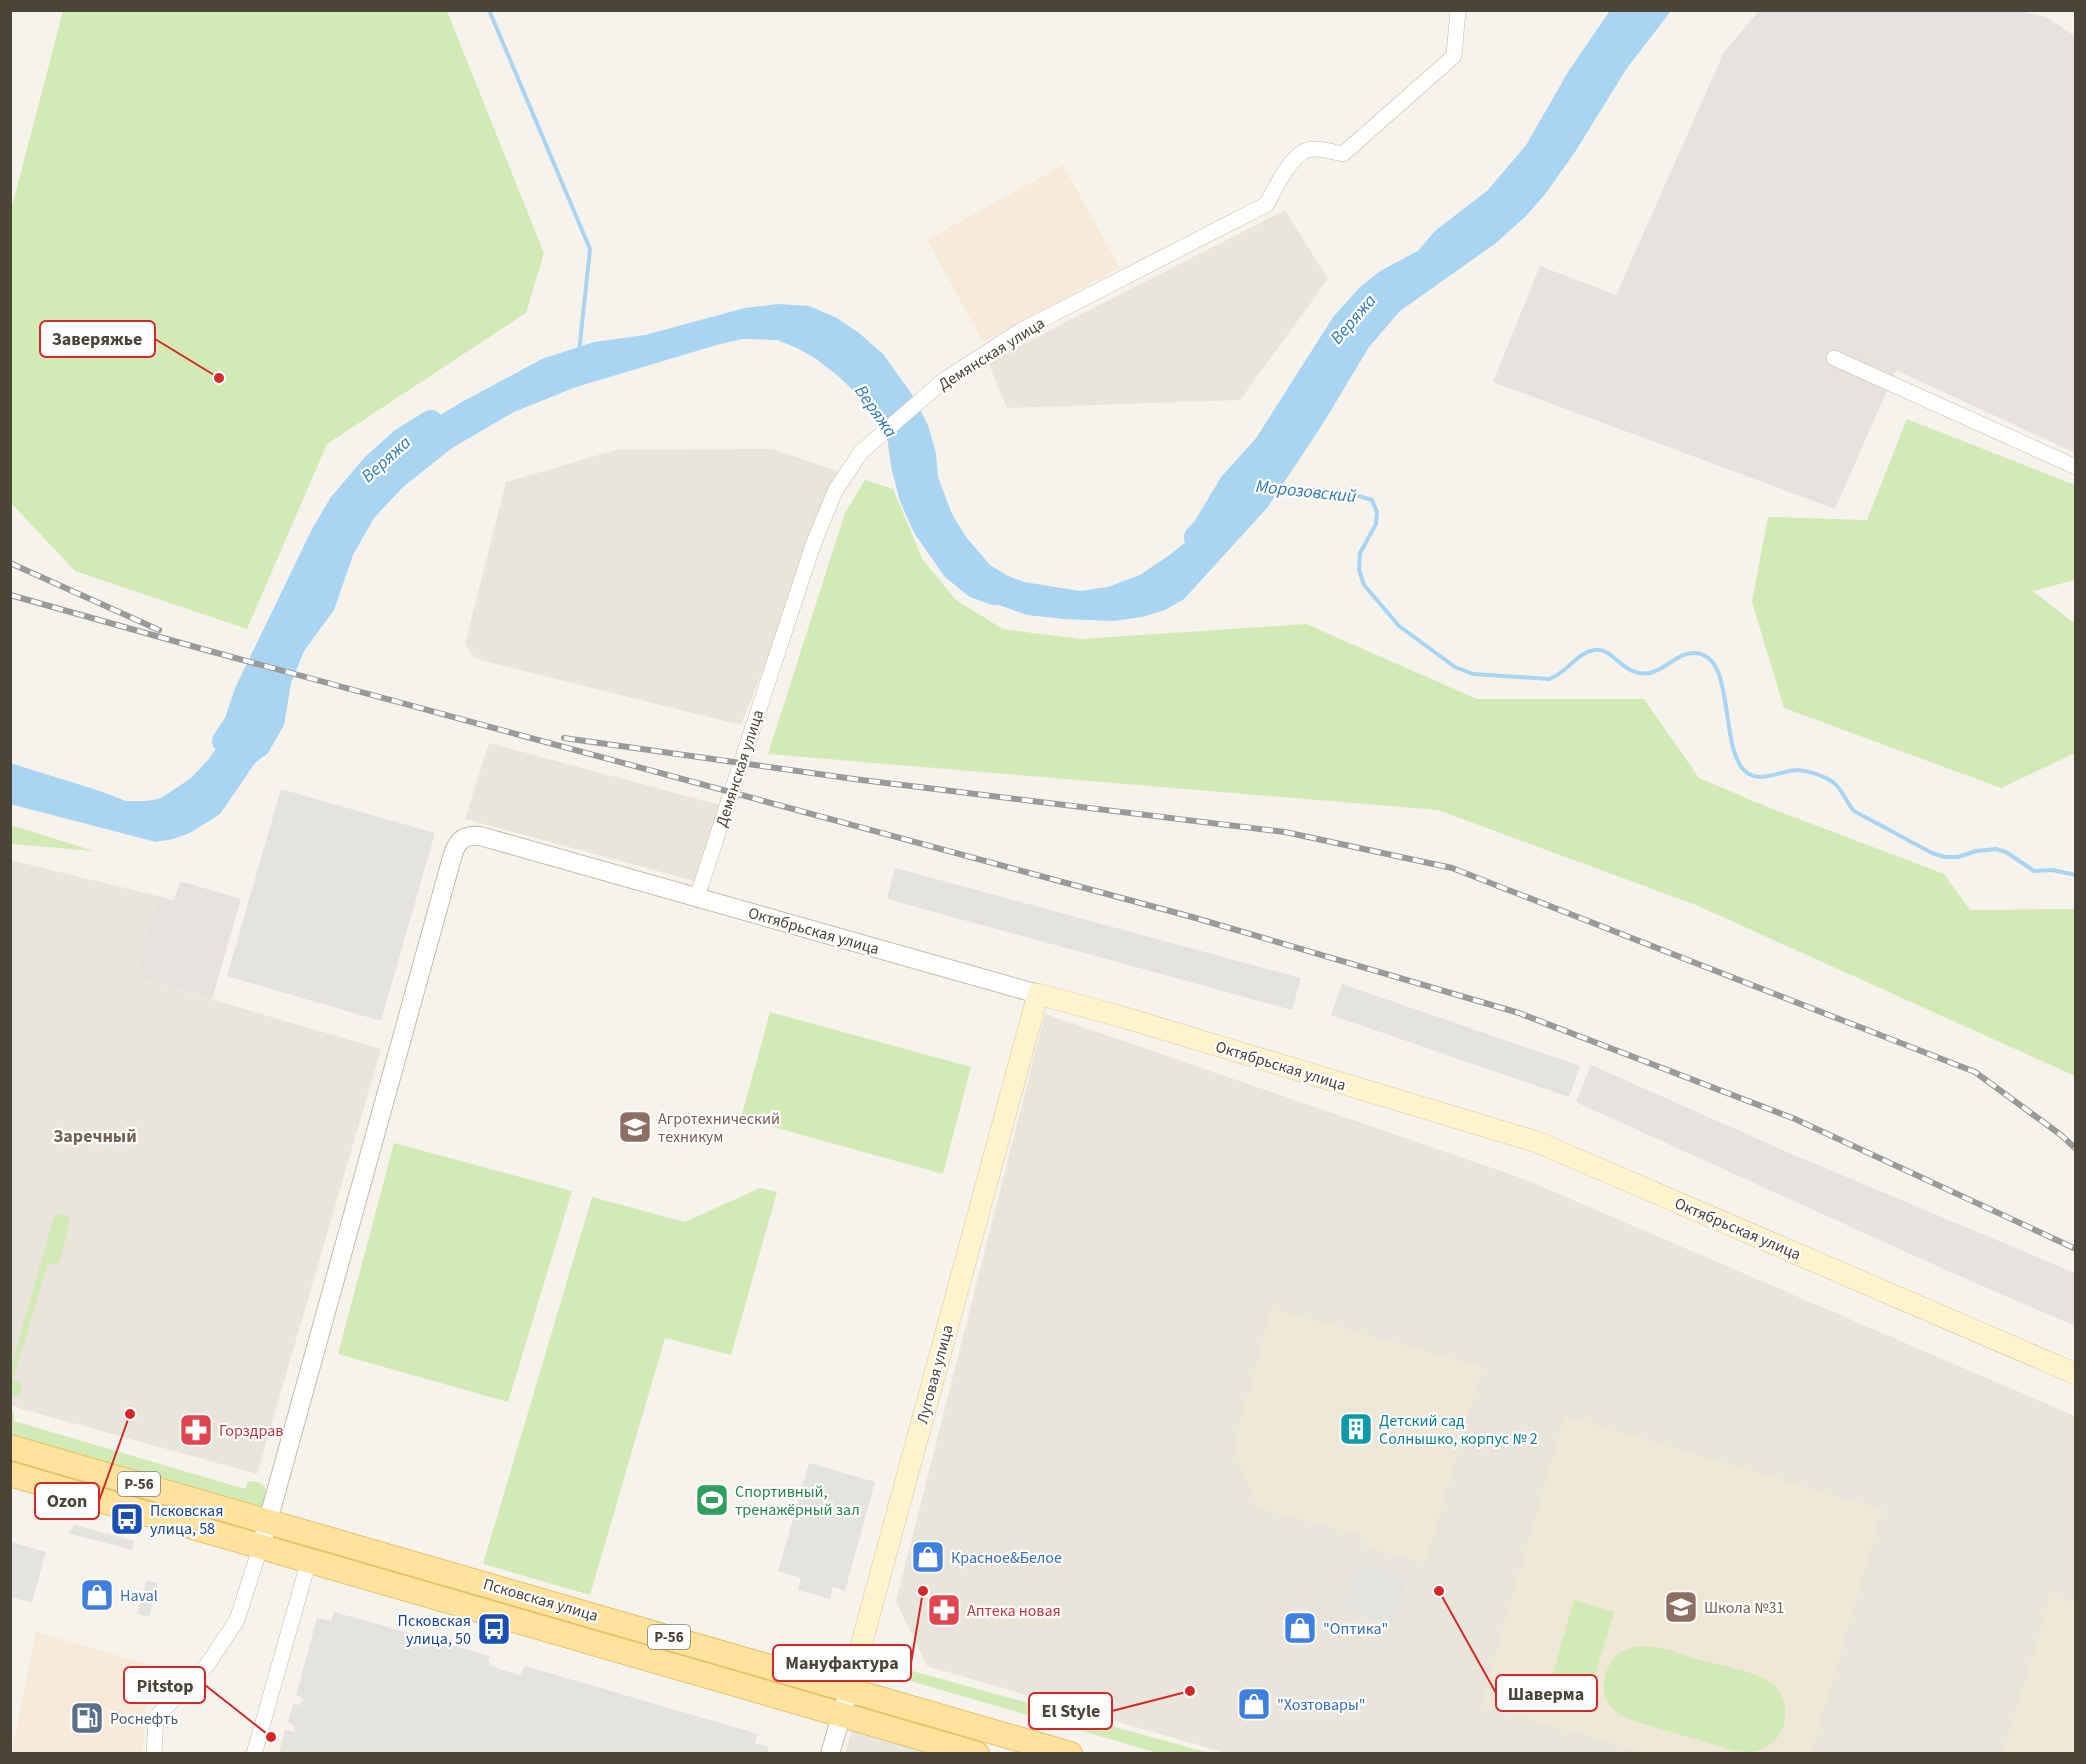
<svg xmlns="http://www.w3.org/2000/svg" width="2086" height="1764" font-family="'Source Sans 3',sans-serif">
  <rect width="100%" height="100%" fill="#f6f3ec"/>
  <path fill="#eae5da" d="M1285 210 1328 279 1240 400 1007 408 988 362Z
    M773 449 842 473 741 725 476 659 465 644 506 482 616 450Z
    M489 743 727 807 702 883 465 819Z
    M10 860 158 896 135 977 381 1049 257 1474 11 1406Z
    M1045 1014 1524 1179 2075 1416V1753H1225L927 1666 896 1601Z
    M852 1730 935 1753 845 1754Z"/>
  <path fill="#f7ead8" d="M1063 165 1120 268 983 342 927 240Z
    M36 1632 151 1665 142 1753H11Z"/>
  <path fill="#e6e2dd" d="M1759 11H2021L2046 17 2075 36V453L1896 370 1835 509 1493 382 1540 266 1616 295 1724 52Z
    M180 881 241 899 212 999 135 977 158 896 174 901Z
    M1591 1065 1794 1155 2075 1273V1326L1948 1271 1576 1102Z"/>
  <path fill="#efe8d6" d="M1272 1309 1482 1367 1427 1558 1419 1561 1366 1547 1369 1537 1259 1508 1233 1448Z
    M1565 1416 1882 1510 1811 1753H1646L1481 1705Z
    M2051 1597 2075 1604V1753H2003Z"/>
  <path fill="#d2eab5" d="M63 11H447L544 253 526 313 327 444 247 629 75 571 11 503V210Z
    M1907 419 2075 485V580L2033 591 2075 624V753L2001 788 1784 708 1752 602 1768 517 1867 520Z
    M865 480 893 489 923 560 956 600 1003 629 1080 639 1306 624 1477 699H1644L1699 778 1770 808 1944 874 1970 910 2075 909V1076L1696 905 1438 810 768 754 845 513Z
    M10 825H11L94 851 11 844Z
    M770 1012 971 1067 943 1174 741 1118Z
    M394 1143 572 1191 508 1402 338 1354Z
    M760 1188 777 1192 731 1355 665 1338 590 1595 483 1564 592 1197 685 1222Z
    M62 1214 68 1217 70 1223 59 1262 55 1264 48 1263 13 1380 19 1382 22 1388 19 1395 11 1398V1367L53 1220 56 1215Z
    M10 1410 14 1413V1421L245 1489 248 1482C257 1479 266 1485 267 1494L264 1504 258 1507 11 1437Z
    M1574 1600 1614 1612 1585 1709 1546 1697Z
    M1638 1646C1644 1647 1650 1646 1656 1647 1670 1649 1683 1655 1696 1659 1718 1665 1753 1670 1771 1683 1793 1700 1789 1736 1764 1748 1755 1753 1746 1752 1736 1751L1634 1721C1627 1718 1619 1715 1613 1709 1597 1693 1603 1666 1620 1653 1625 1649 1631 1648 1638 1646Z
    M880 1662 1209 1753H1158L876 1671Z"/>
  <path fill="#e5e3e0" d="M281 789 435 833 381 1021 227 976Z
    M895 868 1301 978 1292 1010 887 899Z
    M1342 984 1580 1066 1569 1097 1331 1015Z
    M809 1463 875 1482 845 1591 833 1587 830 1599 798 1590 801 1578 778 1571Z
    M75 1525 134 1541 132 1550 68 1533Z
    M11 1542 46 1552 32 1603 11 1597Z
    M1356 1562 1407 1577 1393 1625 1342 1610Z
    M147 1580 158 1583 149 1617 137 1614Z
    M334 1612 490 1656 488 1660 491 1666 518 1675 521 1674 525 1666 758 1734 755 1743 769 1747 767 1753H279L285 1730 295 1732 294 1725 288 1722 293 1704 300 1705 304 1698 296 1695 317 1618 331 1621Z"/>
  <path fill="#a9d4f2" d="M1627 11H1671L1627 68 1575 152 1546 193 1526 216 1496 243 1400 311 1369 347 1324 422 1267 508 1184 599 1165 610 1142 617 1114 621 1064 619 1027 615 996 604 969 583 946 555 923 515 910 483 878 422 856 393 838 376 815 358 797 348 777 340 743 339 720 344 576 387 514 412 452 448 403 487 374 518 353 555 334 610 304 651 291 683 284 725 268 753 255 763 220 814 190 833 173 839 156 842 10 804V763L100 791 126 801H147L161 798 190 779 208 760 238 717 252 691 256 671 273 646 338 516 377 461 410 434 460 403 542 359 594 342 645 335 745 308 778 304 809 306 837 318 859 333 883 354 911 393 928 425 936 453 938 477 952 514 966 537 990 565 1006 575 1024 582 1080 591 1108 587 1140 575 1168 556 1191 538 1217 509 1286 415 1341 331 1381 281 1404 263 1439 251 1520 184 1536 160 1585 73Z"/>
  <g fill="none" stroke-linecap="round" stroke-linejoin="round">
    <path stroke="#a9d4f2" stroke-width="4" d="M489 10 590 249 579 352
      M1277 486 1352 494 1372 500 1377 512 1376 524 1360 553 1359 570 1364 585 1399 626 1455 667 1473 674 1549 679C1566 674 1576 653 1594 650 1615 647 1622 678 1650 673 1667 669 1678 652 1695 653 1737 655 1718 749 1746 772 1761 784 1781 770 1798 770 1809 771 1823 776 1833 782 1842 789 1846 802 1854 811L1932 853 1945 857H1958L1976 851 1996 849 2006 852 2034 871 2052 870 2076 875"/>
    <path stroke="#a9d4f2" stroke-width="24" d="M900 443 903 465 911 496 924 526 953 568 975 586 994 593
      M1196 537 1204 529 1231 484 1266 445 1343 324 1368 296 1387 281 1426 260 1443 240 1496 199 1536 152 1579 77 1625 10
      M224 741 236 723 246 693 322 536 340 505 373 466 402 440 431 422"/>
    <defs>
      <path id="minor" d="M1834 358 2076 467
        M697 897 813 545 835 491 861 452 944 380 1020 331 1267 204C1275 188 1293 148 1314 149 1324 149 1334 152 1343 154L1454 56 1458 10
        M154 1754 156 1717 207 1665 237 1620 263 1539
        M254 1754 309 1560"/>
      <path id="tertiary" d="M261 1546 453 854C458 839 465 835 480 836L1038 994
        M830 1754 845 1703"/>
      <path id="secondary" d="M849 1690 1038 994 1119 1016 1537 1142 2076 1374"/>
      <path id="primary" d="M10 1447 1070 1754
        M10 1474 977 1754"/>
    </defs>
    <use href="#minor" stroke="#c2bbae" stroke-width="16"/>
    <use href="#tertiary" stroke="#c2bbae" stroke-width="20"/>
    <use href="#secondary" stroke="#d6c79b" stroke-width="22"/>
    <use href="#primary" stroke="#e6c16a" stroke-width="26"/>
    <use href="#minor" stroke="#fff" stroke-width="15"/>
    <use href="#tertiary" stroke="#fff" stroke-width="18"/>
    <use href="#secondary" stroke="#fff3cd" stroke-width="21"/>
    <use href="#primary" stroke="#ffe39c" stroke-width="24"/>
    <defs>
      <path id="rail" d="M10 563 159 630
        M10 595 206 650 1192 917 1519 1013 1795 1119 2076 1249
        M564 738 854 779 1285 832 1452 868 1975 1072 2061 1135 2076 1149"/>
    </defs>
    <use href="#rail" stroke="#9a9a9a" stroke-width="6"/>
    <use href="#rail" stroke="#fff" stroke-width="4" stroke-dasharray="11" stroke-linecap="butt"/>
  </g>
  <defs>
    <symbol id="university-square" viewBox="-11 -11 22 22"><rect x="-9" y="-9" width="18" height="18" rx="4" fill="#8d6e63" stroke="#fff"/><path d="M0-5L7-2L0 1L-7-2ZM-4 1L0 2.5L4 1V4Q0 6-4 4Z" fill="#fff"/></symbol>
    <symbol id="building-square" viewBox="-11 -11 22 22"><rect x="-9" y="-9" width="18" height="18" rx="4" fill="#0f9aa8" stroke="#fff"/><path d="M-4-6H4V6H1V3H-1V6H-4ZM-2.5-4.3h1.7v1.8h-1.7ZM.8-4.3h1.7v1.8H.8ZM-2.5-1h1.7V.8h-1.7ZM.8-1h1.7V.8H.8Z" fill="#fff"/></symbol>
    <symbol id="pharmacy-square" viewBox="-11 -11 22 22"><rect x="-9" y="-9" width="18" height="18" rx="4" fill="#e0444e" stroke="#fff"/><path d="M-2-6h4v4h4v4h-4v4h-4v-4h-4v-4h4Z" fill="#fff"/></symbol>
    <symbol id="stadium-square" viewBox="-11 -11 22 22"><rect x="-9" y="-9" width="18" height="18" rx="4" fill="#2e9e5b" stroke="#fff"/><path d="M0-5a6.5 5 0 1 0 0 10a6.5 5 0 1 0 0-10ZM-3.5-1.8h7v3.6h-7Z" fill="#fff"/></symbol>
    <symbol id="bus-square" viewBox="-11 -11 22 22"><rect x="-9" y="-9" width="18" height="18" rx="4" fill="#1a4fb4" stroke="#fff"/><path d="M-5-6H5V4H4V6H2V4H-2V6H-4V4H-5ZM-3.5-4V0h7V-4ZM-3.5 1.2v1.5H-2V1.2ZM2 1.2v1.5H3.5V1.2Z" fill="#fff"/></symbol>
    <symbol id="shop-square" viewBox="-11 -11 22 22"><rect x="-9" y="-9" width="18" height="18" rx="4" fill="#3f7fe0" stroke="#fff"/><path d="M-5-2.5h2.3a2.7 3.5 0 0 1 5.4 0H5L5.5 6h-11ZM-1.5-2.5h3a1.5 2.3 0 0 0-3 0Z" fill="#fff"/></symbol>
    <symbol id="school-square" viewBox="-11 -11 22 22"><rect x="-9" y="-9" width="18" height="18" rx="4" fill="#8d6e63" stroke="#fff"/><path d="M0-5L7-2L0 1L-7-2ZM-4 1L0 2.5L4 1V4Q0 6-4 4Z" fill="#fff"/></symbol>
    <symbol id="fuel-square" viewBox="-11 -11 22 22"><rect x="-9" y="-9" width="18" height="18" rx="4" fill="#5c6f8a" stroke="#fff"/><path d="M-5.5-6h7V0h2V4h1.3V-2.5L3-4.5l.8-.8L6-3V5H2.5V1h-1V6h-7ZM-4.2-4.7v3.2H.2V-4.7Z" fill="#fff"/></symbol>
  </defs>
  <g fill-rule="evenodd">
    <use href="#university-square" x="616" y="1108" width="38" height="38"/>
    <use href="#building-square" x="1337" y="1410" width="38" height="38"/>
    <use href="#pharmacy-square" x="177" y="1411" width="38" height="38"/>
    <use href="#stadium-square" x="693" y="1481" width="38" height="38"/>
    <use href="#bus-square" x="108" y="1500" width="38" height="38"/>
    <use href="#shop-square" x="909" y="1538" width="38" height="38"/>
    <use href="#shop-square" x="78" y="1576" width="38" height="38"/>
    <use href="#school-square" x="1662" y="1588" width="38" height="38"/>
    <use href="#pharmacy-square" x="925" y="1591" width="38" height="38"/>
    <use href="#shop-square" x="1281" y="1609" width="38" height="38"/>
    <use href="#bus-square" x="475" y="1610" width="38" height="38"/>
    <use href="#shop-square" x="1235" y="1685" width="38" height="38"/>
    <use href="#fuel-square" x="68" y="1699" width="38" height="38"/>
  </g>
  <g text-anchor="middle" stroke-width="4.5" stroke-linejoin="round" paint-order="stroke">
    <g fill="#fff" stroke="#817c74" stroke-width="1.5">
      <rect x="118" y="1472" width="42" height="24" rx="4.5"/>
      <rect x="648" y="1625" width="42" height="24" rx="4.5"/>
    </g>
    <g font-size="15" font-weight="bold" fill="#4b4439">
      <text x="139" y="1489">Р-56</text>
      <text x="669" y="1642">Р-56</text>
    </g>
    <g font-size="16" fill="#4b4439" stroke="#fff">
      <text transform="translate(991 353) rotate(-32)" y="6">Демянская улица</text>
      <text transform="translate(739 768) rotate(-72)" y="6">Демянская улица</text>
      <text transform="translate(814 930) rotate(16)" y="6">Октябрьская улица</text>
      <text transform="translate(1281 1065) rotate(17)" y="6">Октябрьская улица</text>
      <text transform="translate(1738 1228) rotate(23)" y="6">Октябрьская улица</text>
      <text transform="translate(934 1374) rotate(-75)" y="6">Луговая улица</text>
      <text transform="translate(541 1599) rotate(16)" y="6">Псковская улица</text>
    </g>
    <g font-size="16" fill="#785e54" stroke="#fff" text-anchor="start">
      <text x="658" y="1124">Агротехнический<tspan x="658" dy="18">техникум</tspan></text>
      <text x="1704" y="1613">Школа №31</text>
    </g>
    <g font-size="16" fill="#0d838f" stroke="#fff" text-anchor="start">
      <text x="1379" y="1426">Детский сад<tspan x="1379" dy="18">Солнышко, корпус № 2</tspan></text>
    </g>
    <g font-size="16" fill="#be3a42" stroke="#fff" text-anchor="start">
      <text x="219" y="1436">Горздрав</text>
      <text x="967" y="1616">Аптека новая</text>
    </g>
    <g font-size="16" fill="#27864d" stroke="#fff" text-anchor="start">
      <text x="735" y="1497">Спортивный,<tspan x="735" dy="18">тренажёрный зал</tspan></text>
    </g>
    <g font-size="16" fill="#164399" stroke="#fff" text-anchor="start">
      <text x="150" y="1516">Псковская<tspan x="150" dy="18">улица, 58</tspan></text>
      <text x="471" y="1626" text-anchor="end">Псковская<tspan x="471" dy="18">улица, 50</tspan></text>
    </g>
    <g font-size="16" fill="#366cbe" stroke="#fff" text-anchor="start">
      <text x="951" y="1563">Красное&amp;Белое</text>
      <text x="120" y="1601">Haval</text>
      <text x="1323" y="1634">"Оптика"</text>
      <text x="1277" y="1710">"Хозтовары"</text>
    </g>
    <g font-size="16" fill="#4e5e75" stroke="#fff" text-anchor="start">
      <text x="110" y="1724">Роснефть</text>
    </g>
    <g font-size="18" font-style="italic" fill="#2e7ab2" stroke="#fff">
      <text transform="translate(1353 319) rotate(-49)" y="6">Веряжа</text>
      <text transform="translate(876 411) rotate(55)" y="6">Веряжа</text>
      <text transform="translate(386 459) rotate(-42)" y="6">Веряжа</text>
      <text transform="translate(1306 491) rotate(6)" y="6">Морозовский</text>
    </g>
    <g font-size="18" font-weight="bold" fill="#6e6250" stroke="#fff">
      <text x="95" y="1142">Заречный</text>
    </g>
  </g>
  <path fill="none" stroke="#d62828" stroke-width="2" d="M219 378L155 339M130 1414L99 1501M923 1591L911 1663M271 1737L205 1685M1439 1591L1496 1693M1190 1691L1112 1711"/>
  <g fill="#d62828" stroke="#fff" stroke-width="2">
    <circle cx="219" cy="378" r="6"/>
    <circle cx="130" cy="1414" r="6"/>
    <circle cx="923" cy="1591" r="6"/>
    <circle cx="271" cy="1737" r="6"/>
    <circle cx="1439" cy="1591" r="6"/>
    <circle cx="1190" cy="1691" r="6"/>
  </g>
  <g fill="#fff" stroke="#d62828" stroke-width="2">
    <rect x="40" y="321" width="115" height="36" rx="6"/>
    <rect x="35" y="1483" width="64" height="36" rx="6"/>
    <rect x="773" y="1645" width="138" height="36" rx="6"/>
    <rect x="124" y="1667" width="81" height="36" rx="6"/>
    <rect x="1496" y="1675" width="101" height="36" rx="6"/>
    <rect x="1029" y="1693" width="83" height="36" rx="6"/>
  </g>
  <g font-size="18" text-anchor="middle" font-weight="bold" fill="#4b4439">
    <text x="97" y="345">Заверяжье</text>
    <text x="67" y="1507">Ozon</text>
    <text x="842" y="1669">Мануфактура</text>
    <text x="165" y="1692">Pitstop</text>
    <text x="1546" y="1700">Шаверма</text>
    <text x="1071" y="1717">El Style</text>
  </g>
  <rect width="2086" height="1764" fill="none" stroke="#4b4439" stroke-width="24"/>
</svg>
